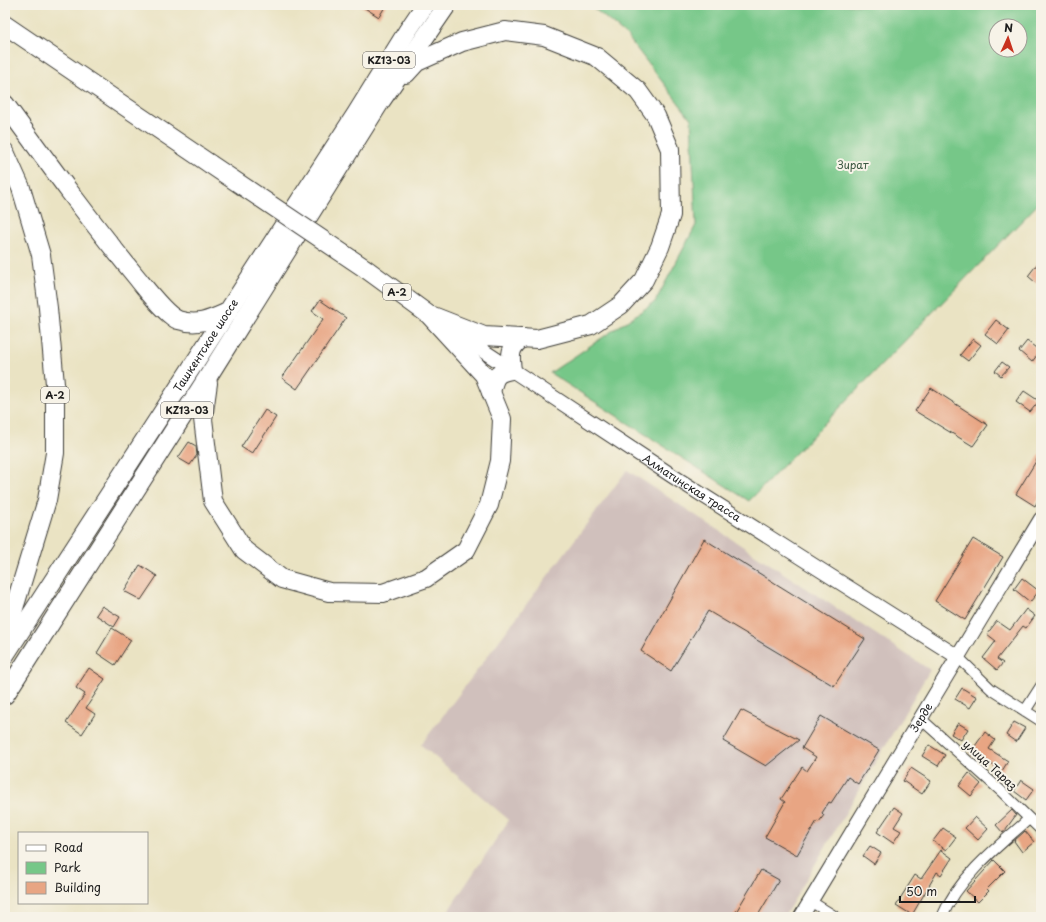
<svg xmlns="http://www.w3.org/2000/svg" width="1046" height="922" font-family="'Playpen Sans',sans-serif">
  <rect width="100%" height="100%" fill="#f7f3e8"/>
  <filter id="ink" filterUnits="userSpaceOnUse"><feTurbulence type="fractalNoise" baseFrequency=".025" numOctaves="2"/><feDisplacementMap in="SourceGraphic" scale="8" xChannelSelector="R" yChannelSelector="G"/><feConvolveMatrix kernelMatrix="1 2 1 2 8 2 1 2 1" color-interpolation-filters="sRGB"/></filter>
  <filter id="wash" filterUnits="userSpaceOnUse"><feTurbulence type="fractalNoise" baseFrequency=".012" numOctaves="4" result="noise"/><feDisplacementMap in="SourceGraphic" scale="16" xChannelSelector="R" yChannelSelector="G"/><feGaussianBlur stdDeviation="0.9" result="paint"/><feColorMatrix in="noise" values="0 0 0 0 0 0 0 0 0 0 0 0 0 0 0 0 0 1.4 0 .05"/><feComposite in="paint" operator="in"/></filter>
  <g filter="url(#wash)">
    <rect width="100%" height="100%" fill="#eae3c3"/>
    <path fill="#d0c0bc" d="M627 470 930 670 784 917H444L509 820 421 745Z"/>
    <path fill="#76c788" stroke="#497252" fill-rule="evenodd" d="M590 5H1041V201L749 501 550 373 655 302 696 225 691 119 627 36ZM996 26H1020V50H996Z"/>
    <g id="blocks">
      <path fill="#e8a583" d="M360 5H386L379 17Z
        M1041 259V277L1036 283 1028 276Z
        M320 300 346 318 297 389 282 378 323 319 312 311Z
        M996 320 1009 330 998 344 985 334Z
        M973 339 981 345 968 361 960 355Z
        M1027 341 1040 351 1032 362 1019 351Z
        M1002 362 1009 367 1001 376 995 371Z
        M931 388 988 425 973 446 915 411Z
        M1024 391 1039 401 1030 412 1016 402Z
        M265 410 276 417 252 454 241 447Z
        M189 442 196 446 197 455 190 465 178 458Z
        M1041 453V495L1035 506 1016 494Z
        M704 539 865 639 834 686 708 611 671 671 641 651Z
        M973 539 1003 557 965 620 935 601Z
        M140 565 157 576 141 600 124 591Z
        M1022 578 1039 591 1030 602 1014 589Z
        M102 606 120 617 114 627 96 615Z
        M1026 609 1035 616 1026 628 1023 626 997 659 1003 663 997 670 983 658 996 641 987 634 997 621 1010 630Z
        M112 628 131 640 115 665 97 653Z
        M89 668 105 679 86 708 95 714 82 734 66 723 85 694 76 688Z
        M962 688 977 697 970 708 955 699Z
        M741 710 799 740 766 766 723 741Z
        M821 716 879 750 858 784 848 777 831 803 829 802 822 813 824 815 819 822 817 821 797 855 765 837 785 802 781 799 802 767 807 771 816 757 802 748Z
        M1014 722 1025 728 1016 742 1006 735Z
        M958 723 968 729 961 740 951 734Z
        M985 732 995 740 989 749 1008 761 1002 771 982 758 980 760 970 753Z
        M929 745 945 755 938 766 922 756Z
        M911 768 931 781 922 794 903 781Z
        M969 773 981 784 971 796 959 786Z
        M1021 780 1034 789 1026 800 1014 791Z
        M894 807 903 813 894 827 901 831 893 843 877 832Z
        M1012 810 1016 815 1003 833 996 825Z
        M975 817 988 829 978 840 965 828Z
        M943 828 956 837 946 850 933 841Z
        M1025 831 1034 842 1022 852 1014 841Z
        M870 846 881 853 874 864 863 856Z
        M941 850 952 858 941 875 937 872 912 915 896 905 915 875 921 879Z
        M994 860 1005 871 987 889 989 891 978 902 966 891Z
        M761 870 779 880 757 917H733Z"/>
    </g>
  </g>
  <g filter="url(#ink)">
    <use href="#blocks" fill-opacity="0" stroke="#3b3a35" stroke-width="1"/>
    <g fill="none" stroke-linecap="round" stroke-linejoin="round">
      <defs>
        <path id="street" d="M958 657 991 689 1041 721
          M1025 711 1041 686
          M921 719 1001 791 1041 830
          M810 901 836 917
          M942 917C958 878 998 846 1029 819"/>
        <g id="secondary">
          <path id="s1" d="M447 327 674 477 958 657"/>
          <path id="s2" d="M801 917 1041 519"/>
        </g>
        <g id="highway">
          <path d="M5 25 210 164"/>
          <path d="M406 74 417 62 462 42 505 31 544 36 597 57 638 91 656 116 670 149 671 215 660 247 644 280 621 305 591 325 537 339 484 336 433 316"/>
          <path d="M5 104C48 163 91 222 138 279 146 289 166 315 178 320 198 326 210 320 228 312"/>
          <path d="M5 152 21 188 41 255 48 308 55 384V453L47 500 5 638"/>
          <path d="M208 383 203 419 213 501 244 550 282 579 329 592 383 593 426 578 466 550 489 505 500 461 502 419 484 375 429 315 366 269"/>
          <path d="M491 392C495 377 495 373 512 370 510 355 509 347 523 338"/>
          <path id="s3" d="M5 655 356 114 408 30 425 5"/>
          <path d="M5 695 209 375 379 104 447 5"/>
        </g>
      </defs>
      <use href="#street" stroke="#3b3a35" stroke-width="12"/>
      <use href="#secondary" stroke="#3b3a35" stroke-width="16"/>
      <use href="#highway" stroke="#3b3a35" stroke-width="20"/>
      <use href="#street" stroke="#fff" stroke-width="10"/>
      <use href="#secondary" stroke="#fff" stroke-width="14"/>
      <use href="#highway" stroke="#fff" stroke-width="18"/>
      <defs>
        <path id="highway-bridge" d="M210 164 366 269"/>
      </defs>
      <use href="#highway-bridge" stroke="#3b3a35" stroke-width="20" stroke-linecap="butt"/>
      <use href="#highway-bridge" stroke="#fff" stroke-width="18"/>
    </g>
  </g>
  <g text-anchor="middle" stroke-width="4" stroke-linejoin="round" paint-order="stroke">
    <g fill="#f7f3e8" stroke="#5e5c59" stroke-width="1">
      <rect x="363" y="52" width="52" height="16" rx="3"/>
      <rect x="383" y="284" width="28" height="16" rx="3"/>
      <rect x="41" y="387" width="28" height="16" rx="3"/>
      <rect x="161" y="402" width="52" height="16" rx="3"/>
    </g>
    <g font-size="10" font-weight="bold" fill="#1c1c1c">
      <text x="389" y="64">KZ13-03</text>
      <text x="397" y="296">A-2</text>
      <text x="55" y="399">A-2</text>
      <text x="187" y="414">KZ13-03</text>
    </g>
    <g font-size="11" fill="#3c5842" stroke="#f7f3e8">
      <text x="853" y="169">Зират</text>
    </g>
    <g font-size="11" fill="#1c1c1c" stroke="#f7f3e8">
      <text dy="4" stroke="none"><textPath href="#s3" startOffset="369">Ташкентское шоссе</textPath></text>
      <text dy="4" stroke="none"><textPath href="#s1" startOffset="293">Алматинская трасса</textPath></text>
      <text dy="4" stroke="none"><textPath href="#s2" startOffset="233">Зерде</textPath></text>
      <text transform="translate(990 765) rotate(42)" y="4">улица Тараз</text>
    </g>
  </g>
  <rect width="1046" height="922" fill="none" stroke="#f7f3e8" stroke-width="20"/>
  <rect x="18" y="832" width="130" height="72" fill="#f7f3e8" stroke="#9f9d96"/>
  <rect x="26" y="845" width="20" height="6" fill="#ffffff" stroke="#9f9d96"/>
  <text x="54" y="852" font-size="12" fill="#1c1c1c">Road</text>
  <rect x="26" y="862" width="20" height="12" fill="#76c788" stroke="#9f9d96"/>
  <text x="54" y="872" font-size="12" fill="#1c1c1c">Park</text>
  <rect x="26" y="882" width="20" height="12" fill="#e8a583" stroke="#9f9d96"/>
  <text x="54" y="892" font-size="12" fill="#1c1c1c">Building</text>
  <g transform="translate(1008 38) rotate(3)"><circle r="19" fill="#f7f3e8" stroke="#9f9d96"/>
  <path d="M0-3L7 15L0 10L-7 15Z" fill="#c8321e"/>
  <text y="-6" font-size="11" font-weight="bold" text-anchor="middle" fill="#1c1c1c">N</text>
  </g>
  <path d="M900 896v6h75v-6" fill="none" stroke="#1c1c1c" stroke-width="2"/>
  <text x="906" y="896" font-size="12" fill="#1c1c1c" stroke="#f7f3e8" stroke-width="3" paint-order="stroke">50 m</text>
</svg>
